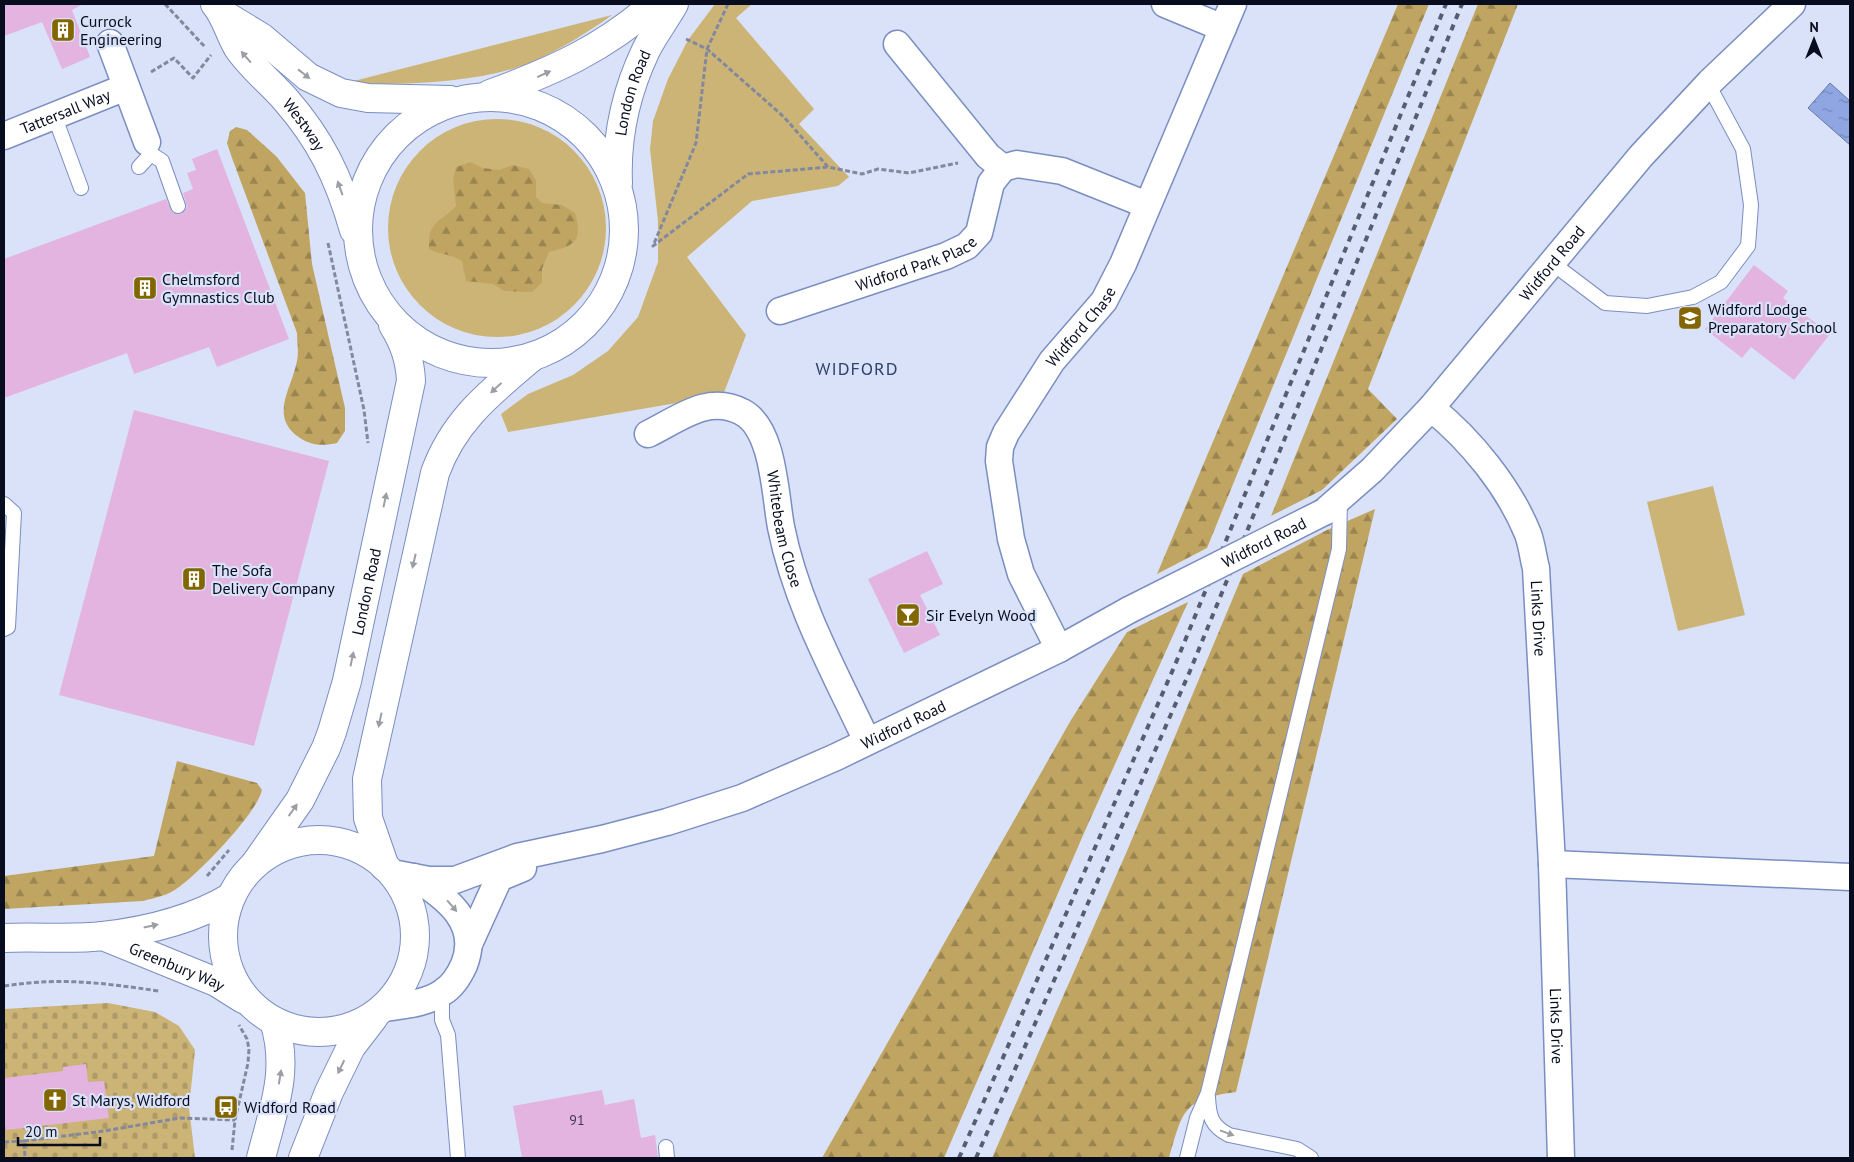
<svg xmlns="http://www.w3.org/2000/svg" width="1854" height="1162" font-family="'PT Sans',sans-serif">
  <defs>
    <pattern id="forest-firs" width="22" height="20" patternUnits="userSpaceOnUse" patternTransform="scale(1.25)"><rect width="22" height="20" fill="#c0a562"/><path d="M5 1l3.5 6h-7zM16 11l3.5 6h-7z" fill="#9a8550"/></pattern>
    <pattern id="cemetery-stones" width="16" height="16" patternUnits="userSpaceOnUse" patternTransform="scale(1.25)"><rect width="16" height="16" fill="#ccb477"/><path d="M2 7V4a2 2 0 0 1 4 0v3zM10 15v-3a2 2 0 0 1 4 0v3z" fill="#ae9a66"/></pattern>
    <pattern id="water-ripples" width="26" height="14" patternUnits="userSpaceOnUse" patternTransform="scale(1.25)"><rect width="26" height="14" fill="#8fa6e3"/><path d="M2 4q2-2 4 0t4 0M15 11q2-2 4 0t4 0" fill="none" stroke="#7386b7"/></pattern>
  </defs>
  <rect width="100%" height="100%" fill="#d9e2f8"/>
  <path fill="#ccb477" d="M715 4H752L736 18 814 109 799 124 849 177 838 186 752 201 687 257 746 335 723 395 508 432 501 414 528 394 573 375 608 351 638 317 658 262V221L650 149 653 121 668 79 688 40Z
    M612 15C587 33 561 49 532 62 485 82 401 87 350 82Z
    M388 228a109 109 0 1 1 218 0a109 109 0 1 1-218 0Z
    M1713 486 1745 615 1678 631 1647 502Z"/>
  <path fill="url(#forest-firs)" d="M1398 4H1429L1207 548 1157 574Z
    M1478 4H1518L1368 389 1397 419 1322 490 1271 516Z
    M236 127 247 130 276 156 305 193 312 264 345 408V431L337 443C324 446 312 446 300 438 268 417 292 388 297 361 299 352 297 342 297 333L232 158 227 143 230 131Z
    M470 162 483 168 499 170 513 165 529 169 536 180V197L542 203 562 205 575 213C583 242 575 245 549 252L542 269V282L532 292 504 291 493 284 466 281 462 261C451 254 441 255 429 249 428 220 439 224 456 206L453 179 456 167Z
    M1375 509 1236 1092C1183 1099 1183 1110 1169 1158H992L1127 851 1243 574 1327 530Z
    M1188 602 1084 833 944 1158H822L1071 720 1127 632Z
    M177 761 257 783 262 790C257 813 200 872 179 887 169 895 155 898 143 901L4 909V876L154 856Z"/>
  <path fill="url(#cemetery-stones)" d="M108 1003 155 1012 179 1026 195 1050 189 1108 195 1158H4V1009Z"/>
  <path fill="url(#water-ripples)" stroke="#6678a8" d="M1830 83 1850 101V145L1808 108Z"/>
  <path fill="#e2b4df" d="M4 4H83L72 10 90 57 62 69 42 22 4 36Z
    M217 149 289 339 217 367 209 347 134 374 127 353 4 398V259L166 199 172 212 181 214 187 207 183 193 193 189 187 173 196 170 192 159Z
    M1754 265 1788 291 1783 298 1830 334 1794 380 1751 347 1742 358 1705 329Z
    M134 410 329 461 254 746 59 695Z
    M927 551 943 584 920 595 940 635 904 653 868 579Z
    M86 1064 88 1082 104 1081 109 1118 6 1130 4 1122V1078L63 1071V1067Z
    M602 1090 605 1105 634 1099 641 1138 655 1135 658 1158H522L513 1106Z"/>
  <g fill="none" stroke-linecap="round" stroke-linejoin="round">
    <defs>
      <path id="lane" d="M54 115 81 188
        M147 142 151 154 162 161 178 206
        M139 167 151 154
        M1552 263 1605 303 1647 306 1693 297 1721 282 1748 246 1751 205 1743 149 1708 84
        M4 504 14 513 8 627 4 629
        M442 993V1020L448 1035 458 1158
        M1208 1097C1209 1116 1211 1126 1229 1135L1297 1149 1311 1158
        M666 1147 667 1158
        M1187 1158 1197 1118 1208 1093 1339 549 1340 500"/>
      <g id="street">
        <path d="M1165 4 1223 28"/>
        <path d="M110 43 147 142"/>
        <path d="M897 44 988 156 1003 168"/>
        <path id="s1" d="M4 136 126 87"/>
        <path id="s2" d="M780 311 946 256 967 246 979 233 991 183 1003 168 1017 164 1062 171 1147 205"/>
        <path id="s3" d="M1431 408C1471 440 1509 487 1528 534 1532 545 1533 557 1536 568L1552 864 1561 1158"/>
        <path id="s4" d="M648 434C679 419 708 394 742 412 774 428 775 496 781 527 796 603 834 671 867 741"/>
        <path id="s5" d="M1324 512 1372 470 1431 408 1641 156 1710 82 1792 4"/>
        <path id="s6" d="M1059 649 1021 574 1011 539 999 461 1000 447 1006 433 1052 361 1104 301 1123 264 1233 4"/>
        <path d="M1552 864 1850 877"/>
        <path id="s7" d="M392 873 429 880H455L517 857 602 839 667 822 742 798 836 757 1059 649 1129 610"/>
        <path d="M469 944 499 878 523 868"/>
        <path d="M384 1008C403 1005 426 1004 443 992 453 986 459 976 464 965 481 923 446 897 414 877"/>
      </g>
      <g id="primary">
        <path id="s8" d="M215 4C226 17 229 33 238 48 250 66 270 82 285 99 321 140 339 178 354 230"/>
        <path d="M223 14 261 37 308 77 341 93 368 98 450 100"/>
        <path d="M490 94C553 71 603 49 654 4"/>
        <circle cx="491" cy="230" r="133"/>
        <path id="s9" d="M618 183C616 137 626 92 646 50 654 34 665 20 674 4"/>
        <path id="s10" d="M255 864 300 800 326 748 332 732 347 681 411 381C410 359 404 343 393 325"/>
        <path d="M385 867 368 818 367 779 435 473C454 420 491 392 532 357"/>
      </g>
      <g id="highway">
        <circle cx="319" cy="936" r="96"/>
        <path id="s11" d="M103 936 216 982 243 999"/>
        <path d="M4 938C36 936 71 940 103 936 146 931 194 919 231 897"/>
        <path d="M261 1158C273 1110 290 1071 274 1021"/>
        <path d="M303 1158 329 1092 351 1047 374 1017"/>
      </g>
    </defs>
    <use href="#lane" stroke="#7b8ec1" stroke-width="16"/>
    <use href="#street" stroke="#7b8ec1" stroke-width="29"/>
    <use href="#primary" stroke="#7b8ec1" stroke-width="30"/>
    <use href="#highway" stroke="#7b8ec1" stroke-width="30"/>
    <path stroke="#82899e" stroke-width="3" stroke-dasharray="5 2.5" stroke-linecap="butt" d="M165 4 205 47
      M728 4 707 49 696 143 653 246 748 174 828 167
      M686 39 707 49 784 117 828 167 862 174 878 169 909 173 958 163
      M151 72 174 58 193 78 211 55
      M328 243 364 410 368 443
      M207 876 229 850
      M4 986C62 977 102 983 159 991
      M24 1141 104 1131 180 1118 235 1120
      M4 1142 24 1141 25 1158
      M232 1150 235 1120 248 1063 249 1049 247 1039 239 1025"/>
    <use href="#lane" stroke="#fff" stroke-width="14"/>
    <use href="#street" stroke="#fff" stroke-width="26"/>
    <use href="#primary" stroke="#fff" stroke-width="28"/>
    <use href="#highway" stroke="#fff" stroke-width="28"/>
    <path stroke="#575d71" stroke-width="4" stroke-dasharray="6 6" stroke-linecap="butt" d="M959 1158 1175 665 1446 4
      M976 1158 1190 671 1462 4"/>
    <defs>
      <g id="street-bridge">
        <path id="s12" d="M1129 610 1324 512"/>
      </g>
    </defs>
    <use href="#street-bridge" stroke="#7b8ec1" stroke-width="29" stroke-linecap="butt"/>
    <use href="#street-bridge" stroke="#fff" stroke-width="26"/>
  </g>
  <defs><path id="oneway-solid" d="M-6-.8H1V-3.2L6.5 0L1 3.2V.8H-6Z" transform="scale(1.25)"/></defs>
  <g fill="#9c9ea5">
    <use href="#oneway-solid" transform="translate(246 57) rotate(-131)"/>
    <use href="#oneway-solid" transform="translate(304 74) rotate(38)"/>
    <use href="#oneway-solid" transform="translate(544 74) rotate(-24)"/>
    <use href="#oneway-solid" transform="translate(340 188) rotate(-110)"/>
    <use href="#oneway-solid" transform="translate(496 388) rotate(137)"/>
    <use href="#oneway-solid" transform="translate(385 500) rotate(-78)"/>
    <use href="#oneway-solid" transform="translate(414 561) rotate(103)"/>
    <use href="#oneway-solid" transform="translate(352 659) rotate(-78)"/>
    <use href="#oneway-solid" transform="translate(380 720) rotate(102)"/>
    <use href="#oneway-solid" transform="translate(293 810) rotate(-55)"/>
    <use href="#oneway-solid" transform="translate(452 906) rotate(49)"/>
    <use href="#oneway-solid" transform="translate(151 926) rotate(-12)"/>
    <use href="#oneway-solid" transform="translate(341 1067) rotate(116)"/>
    <use href="#oneway-solid" transform="translate(280 1077) rotate(-81)"/>
    <use href="#oneway-solid" transform="translate(1227 1133) rotate(20)"/>
  </g>
  <defs>
    <symbol id="building-square" viewBox="-11 -11 22 22"><rect x="-9" y="-9" width="18" height="18" rx="4" fill="#846600" stroke="#d9e2f8"/><path d="M-4-6H4V6H1V3H-1V6H-4ZM-2.5-4.3h1.7v1.8h-1.7ZM.8-4.3h1.7v1.8H.8ZM-2.5-1h1.7V.8h-1.7ZM.8-1h1.7V.8H.8Z" fill="#fff"/></symbol>
    <symbol id="school-square" viewBox="-11 -11 22 22"><rect x="-9" y="-9" width="18" height="18" rx="4" fill="#846600" stroke="#d9e2f8"/><path d="M0-5L7-2L0 1L-7-2ZM-4 1L0 2.5L4 1V4Q0 6-4 4Z" fill="#fff"/></symbol>
    <symbol id="bar-square" viewBox="-11 -11 22 22"><rect x="-9" y="-9" width="18" height="18" rx="4" fill="#846600" stroke="#d9e2f8"/><path d="M-6-5H6L.8 .8V4.5H3.5V6h-7V4.5H-.8V.8Z" fill="#fff"/></symbol>
    <symbol id="church-square" viewBox="-11 -11 22 22"><rect x="-9" y="-9" width="18" height="18" rx="4" fill="#846600" stroke="#d9e2f8"/><path d="M-1.2-6h2.4v3.5h3.3v2.4h-3.3V6h-2.4V-.1h-3.3v-2.4h3.3Z" fill="#fff"/></symbol>
    <symbol id="bus-square" viewBox="-11 -11 22 22"><rect x="-9" y="-9" width="18" height="18" rx="4" fill="#846600" stroke="#d9e2f8"/><path d="M-5-6H5V4H4V6H2V4H-2V6H-4V4H-5ZM-3.5-4V0h7V-4ZM-3.5 1.2v1.5H-2V1.2ZM2 1.2v1.5H3.5V1.2Z" fill="#fff"/></symbol>
  </defs>
  <g fill-rule="evenodd">
    <use href="#building-square" x="49" y="16" width="28" height="28"/>
    <use href="#building-square" x="131" y="274" width="28" height="28"/>
    <use href="#school-square" x="1676" y="304" width="28" height="28"/>
    <use href="#building-square" x="180" y="565" width="28" height="28"/>
    <use href="#bar-square" x="894" y="601" width="28" height="28"/>
    <use href="#church-square" x="41" y="1086" width="28" height="28"/>
    <use href="#bus-square" x="212" y="1093" width="28" height="28"/>
  </g>
  <g text-anchor="middle" stroke-width="4.5" stroke-linejoin="round" paint-order="stroke">
    <g font-size="14" fill="#3e364e">
      <text x="577" y="1125">91</text>
    </g>
    <g font-size="16" fill="#070c1e" stroke="#d9e2f8" text-anchor="start">
      <text x="80" y="27">Currock<tspan x="80" dy="18">Engineering</tspan></text>
      <text x="162" y="285">Chelmsford<tspan x="162" dy="18">Gymnastics Club</tspan></text>
      <text x="1708" y="315">Widford Lodge<tspan x="1708" dy="18">Preparatory School</tspan></text>
      <text x="212" y="576">The Sofa<tspan x="212" dy="18">Delivery Company</tspan></text>
      <text x="926" y="621">Sir Evelyn Wood</text>
      <text x="72" y="1106">St Marys, Widford</text>
      <text x="244" y="1113">Widford Road</text>
    </g>
    <g font-size="16" fill="#070c1e" stroke="#d9e2f8">
      <text dy="6" stroke="none"><textPath href="#s9" startOffset="92">London Road</textPath></text>
      <text dy="6" stroke="none"><textPath href="#s1" startOffset="66">Tattersall Way</textPath></text>
      <text dy="6" stroke="none"><textPath href="#s8" startOffset="151">Westway</textPath></text>
      <text dy="6" stroke="none"><textPath href="#s2" startOffset="144">Widford Park Place</textPath></text>
      <text dy="6" stroke="none"><textPath href="#s5" startOffset="338">Widford Road</textPath></text>
      <text dy="6" stroke="none"><textPath href="#s6" startOffset="359">Widford Chase</textPath></text>
      <text dy="6" stroke="none"><textPath href="#s4" startOffset="229">Whitebeam Close</textPath></text>
      <text dy="6" stroke="none"><textPath href="#s12" startOffset="151">Widford Road</textPath></text>
      <text dy="6" stroke="none"><textPath href="#s10" startOffset="298">London Road</textPath></text>
      <text dy="6" stroke="none"><textPath href="#s3" startOffset="246">Links Drive</textPath></text>
      <text dy="6" stroke="none"><textPath href="#s7" startOffset="540">Widford Road</textPath></text>
      <text dy="6" stroke="none"><textPath href="#s11" startOffset="80">Greenbury Way</textPath></text>
      <text dy="6" stroke="none"><textPath href="#s3" startOffset="654">Links Drive</textPath></text>
    </g>
    <g font-size="18" letter-spacing="1" fill="#31416d" stroke="#d9e2f8">
      <text x="857" y="375">WIDFORD</text>
    </g>
  </g>
  <rect width="1854" height="1162" fill="none" stroke="#070c1e" stroke-width="10"/>
  <g transform="translate(1814 40)" stroke="#d9e2f8" stroke-width="4" paint-order="stroke">
  <path d="M0-4L9 19L0 12L-9 19Z" fill="#070c1e"/>
  <text y="-8" font-size="14" font-weight="bold" text-anchor="middle" fill="#070c1e">N</text>
  </g>
  <path d="M18 1137v8h82v-8" fill="none" stroke="#070c1e" stroke-width="2.5"/>
  <text x="25" y="1137" font-size="15" fill="#070c1e" stroke="#d9e2f8" stroke-width="4" paint-order="stroke">20 m</text>
</svg>
